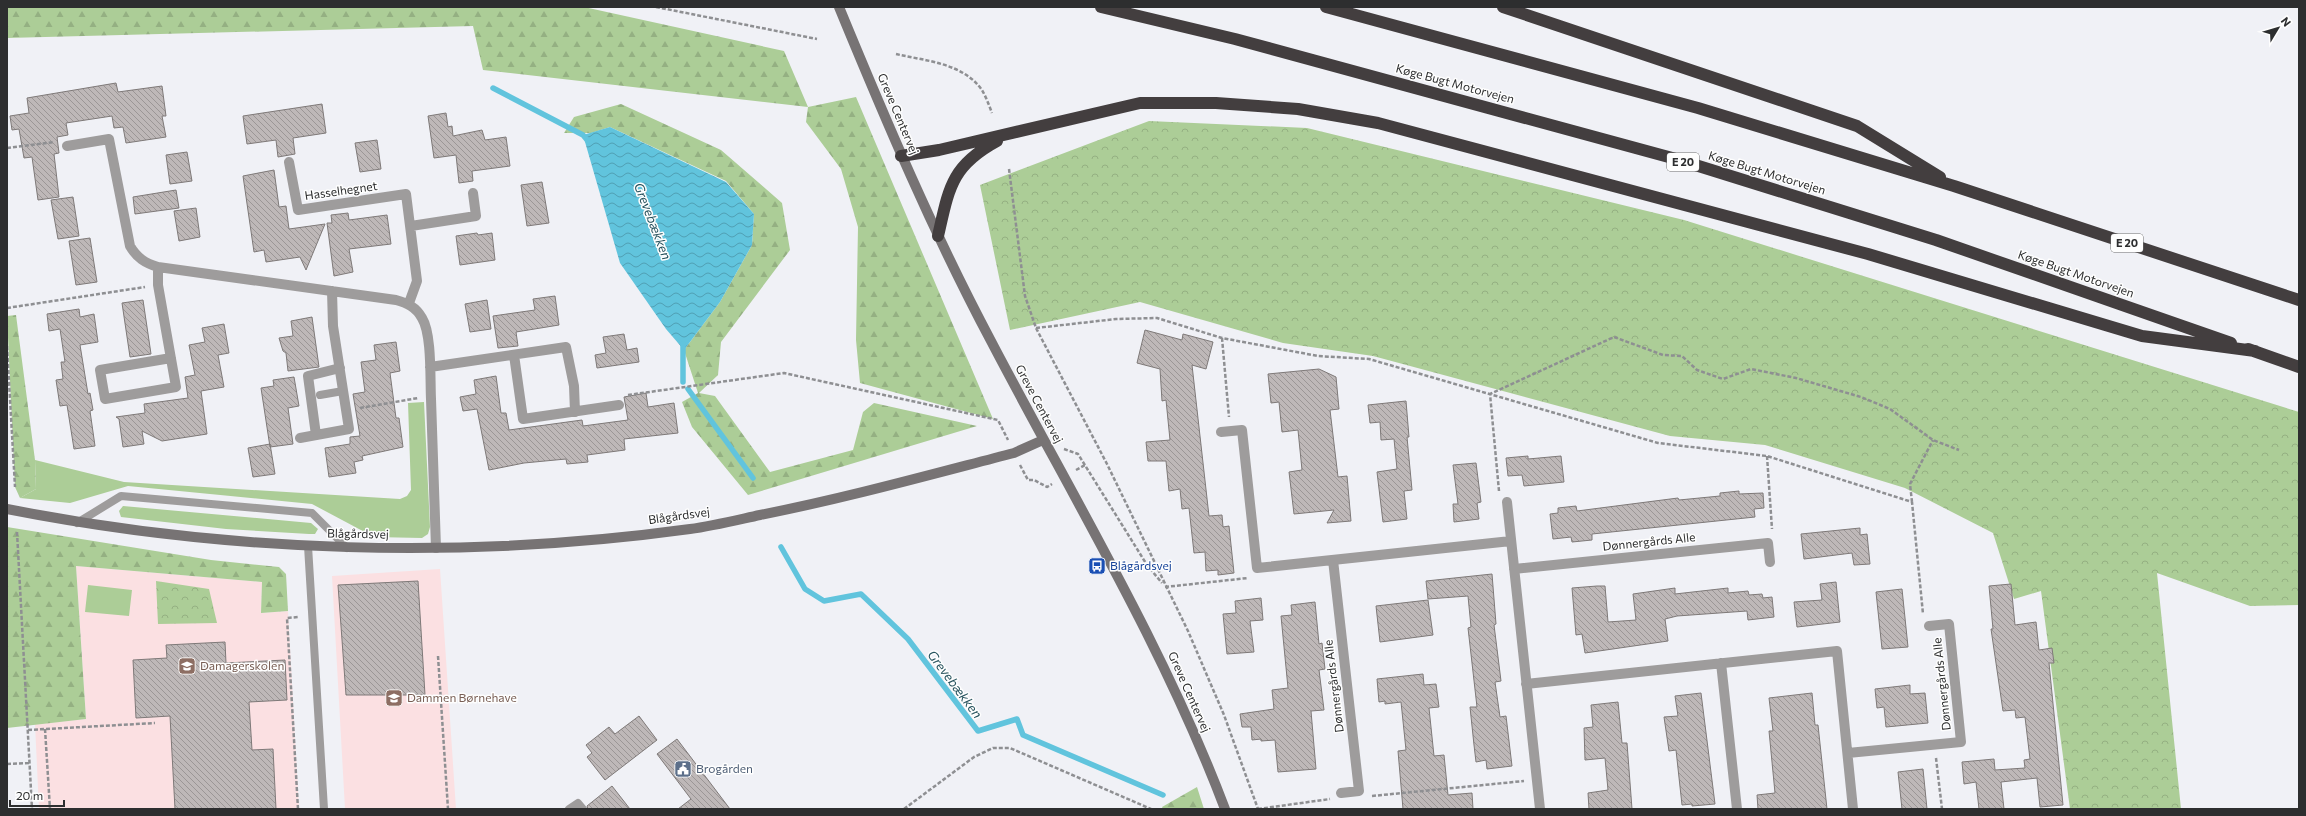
<svg xmlns="http://www.w3.org/2000/svg" width="2306" height="816" font-family="Commissioner,sans-serif">
  <defs>
    <pattern id="forest-firs" width="22" height="20" patternUnits="userSpaceOnUse"><rect width="22" height="20" fill="#accd97"/><path d="M5 1l3.5 6h-7zM16 11l3.5 6h-7z" fill="#94b082"/></pattern>
    <pattern id="park-crowns" width="20" height="18" patternUnits="userSpaceOnUse"><rect width="20" height="18" fill="#accd97"/><path d="M2 6a3 3 0 1 1 6 0M12 15a3 3 0 1 1 6 0" fill="none" stroke="#94b082"/></pattern>
    <pattern id="water-waves" width="16" height="10" patternUnits="userSpaceOnUse"><rect width="16" height="10" fill="#61c4dd"/><path d="M0 5q4-4 8 0t8 0" fill="none" stroke="#50a0b4"/></pattern>
    <pattern id="building-back-hatch" width="6" height="6" patternUnits="userSpaceOnUse"><rect width="6" height="6" fill="#beb8b8"/><path d="M-1 5l2 2M0 0l6 6M5-1l2 2" fill="none" stroke="#9b9696"/></pattern>
  </defs>
  <rect width="100%" height="100%" fill="#f0f1f6"/>
  <path fill="#fbe0e2" d="M76 566 262 582 261 613 288 611 299 809H39L35 724 86 719Z
    M440 569 456 809H345L332 576Z"/>
  <path fill="#accd97" d="M424 402 430 527 428 534 422 538 374 537 312 504 128 486 70 503 20 498 36 489 35 460 124 482 400 499 407 496 411 490 408 403Z
    M123 506 311 523 318 529 315 534H309L226 529 121 517 119 511Z
    M88 585 132 590 129 616 85 612Z"/>
  <path fill="url(#forest-firs)" d="M7 7H584L784 51 808 107 856 97 993 419 860 383 856 340 858 227 841 169 806 122 808 107 483 70 473 26 7 38Z
    M621 104 721 150 782 203 790 250 721 342 718 375 699 393 715 396 770 472 853 450 863 412 874 403 977 426 748 495 692 427 682 402 698 393 684 350 720 302 752 245 754 214 726 181 610 127 591 133H564L574 117Z
    M16 315 35 460 36 489 20 498 15 487 7 316Z
    M7 527 211 560 279 567 286 574 288 611 261 613 262 582 76 566 86 719 7 728Z
    M1197 787 1204 809H1163L1162 807Z"/>
  <path fill="url(#park-crowns)" d="M1149 121 1307 128 1684 220 2299 412V605L2250 606 2157 573 2181 809H2070L2041 591 2014 599 1993 533 1905 488 1765 445 1670 436 1373 356 1283 343 1140 302 1010 330 980 185Z
    M156 581 209 589 217 623 158 624Z"/>
  <path fill="url(#water-waves)" d="M610 127 726 182 754 214 752 245 720 302 684 350 666 329 620 263 583 135Z"/>
  <g fill="none" stroke-linecap="round" stroke-linejoin="round">
    <path stroke="#61c4dd" stroke-width="5.5" d="M493 88 583 135 588 141
      M683 382V344
      M688 389 753 478
      M781 547 805 589 824 601 861 594 908 639 978 731 1017 719 1023 735 1163 795"/>
  </g>
  <path fill="url(#building-back-hatch)" stroke="#7e7978" d="M116 83 118 92 162 86 166 116H162L166 137 126 143 123 127 114 128 112 116 66 123 68 135 57 137 59 153 54 154 59 197 38 200 32 157 24 158 19 129 12 130 10 116 29 113 27 98Z
    M322 104 326 133 293 138 295 154 278 157 276 140 247 144 243 116Z
    M446 113 448 127 452 126 453 136 482 130 485 140 506 137 510 166 472 171 473 181 459 183 456 155 434 158 428 116Z
    M377 140 381 169 360 172 355 143Z
    M187 152 192 181 170 184 166 155Z
    M274 170 279 207 286 206 289 229 325 224 306 270 300 257 266 262 264 250 254 252 243 176Z
    M542 182 549 223 527 226 521 185Z
    M176 190 179 208 135 214 133 197Z
    M73 197 79 236 58 239 51 200Z
    M196 208 200 237 179 241 174 211Z
    M348 213 349 220 387 215 391 244 349 249 353 272 334 276 327 223H332L331 215Z
    M477 233 478 235 492 233 495 260 460 265 456 236Z
    M90 238 97 282 76 285 69 241Z
    M555 296 559 325 516 332 518 346 498 348 493 316 535 310 533 299Z
    M143 300 151 354 130 357 122 303Z
    M487 300 491 329 470 332 465 304Z
    M79 309 80 317 94 314 98 342 80 345 88 394 90 393 93 410 90 411 95 446 74 449 67 405 60 406 56 380 63 379 61 362H65L60 329 49 331 47 314Z
    M312 317 319 367 288 371 286 353 283 351 279 338 293 336 291 321Z
    M224 324 229 353 218 355 224 387 201 391 207 434 162 441 142 431 144 444 123 447 119 419 116 417 145 413 144 404 188 398 185 377 195 375 189 345 205 342 202 328Z
    M1145 330 1182 340 1183 334 1213 342 1206 369 1192 365 1209 516 1222 515 1223 527 1229 526 1234 573 1218 575V570L1206 571 1205 552 1194 553 1189 508 1182 509 1180 489 1169 491 1166 461H1148L1146 442 1170 440 1166 400 1162 401 1160 369 1137 363Z
    M624 334 627 350 637 348 639 362 597 368 595 355 606 353 603 337Z
    M396 342 400 371 390 373 396 418H399L403 447 362 456 363 460 354 462 356 473 329 477 325 448 350 444V437L360 436 353 394 365 392 361 362 376 360 374 345Z
    M1319 369 1336 377 1339 409 1330 410 1338 477 1347 476 1351 521 1327 523 1334 510 1294 514 1289 472 1302 470 1298 430 1282 432 1279 402 1271 403 1268 374Z
    M496 376 501 413H506L509 430 582 420 583 426 628 420 624 397 646 393 648 407 674 403 678 433 624 439 625 450 587 455 588 462 567 464 566 459 524 463 489 470 477 409 463 411 460 397 476 394 474 380Z
    M294 377 299 406 288 408 293 444 270 447 261 388 274 386 273 380Z
    M1406 401 1409 437H1407L1412 490 1404 491 1407 519 1383 522 1377 472 1397 469 1394 439 1381 440 1380 422 1370 423 1368 405Z
    M270 444 275 474 253 477 248 448Z
    M1528 456V459L1561 456 1564 482 1524 486 1522 475 1508 476 1506 458Z
    M1476 463 1481 502 1477 503 1479 519 1454 522 1453 504H1458L1453 465Z
    M1739 491V494L1763 493 1764 508 1754 509 1755 517 1592 534V540L1572 542 1571 537 1553 539 1550 514 1558 513V508L1576 506 1577 511 1678 498 1679 500 1720 496V493Z
    M1860 528V535L1867 534 1870 564 1854 565 1852 553 1804 559 1801 534Z
    M1492 574 1496 624 1494 625 1501 681 1495 682 1500 717 1506 716 1512 766 1487 769 1486 760 1476 762 1474 745 1470 707H1477L1468 628 1471 627 1468 596 1428 599 1426 581Z
    M418 581 425 695H346L338 585Z
    M1836 582 1840 622 1797 627 1794 602 1822 600 1820 584Z
    M2011 584 2015 625 2036 622 2039 650 2052 648 2054 663H2049L2063 805 2040 807 2037 778 2001 782 2004 809H1979L1976 782 1964 784 1962 762 1994 759 1995 770 2025 768 2024 760 2030 759 2025 717 2016 718 2015 710 2003 711 1991 629H1993L1989 586Z
    M1597 586H1605L1608 622 1636 620 1633 594 1675 588V594L1728 588V593L1748 591 1749 595 1762 594 1763 598 1772 597 1774 617 1748 620 1747 611 1677 616 1665 619 1668 641 1585 653 1582 634 1576 635 1572 588Z
    M1902 589 1908 647 1882 649 1876 592Z
    M1261 598 1263 620 1250 621 1254 652 1227 654 1223 614 1236 613 1235 601Z
    M1428 600 1433 635 1380 642 1376 606Z
    M1315 602 1319 644 1322 643 1325 669 1319 670 1324 710 1311 711 1316 769 1278 772 1275 740 1261 741V739L1252 740 1251 727H1242L1240 714 1274 709 1272 690 1288 688 1281 616 1292 615 1291 605Z
    M225 642 226 663 285 660 287 700 249 702 252 750 273 749 276 809H175L170 716 136 718 133 660 167 658 166 645Z
    M1423 674 1424 685 1436 684 1439 707 1429 708 1434 756 1444 755 1448 795 1472 793 1473 809H1403L1398 751 1406 750 1401 702 1385 704V701L1379 702 1377 679Z
    M1910 685V694L1925 693 1928 723 1886 727 1884 707 1877 708 1875 689Z
    M1701 693 1715 804 1692 806V804L1682 805 1676 750 1669 751 1664 717 1678 716 1675 696Z
    M1812 693 1815 725H1818L1827 809H1758L1757 795 1775 793 1769 731H1773L1769 698Z
    M1618 702 1622 743H1627L1632 809H1589L1588 793 1608 790 1605 758 1585 760 1584 728 1593 727 1591 705Z
    M639 716 657 740 605 780 587 757 592 753 586 745 609 727 615 734Z
    M677 739 730 809H678L691 799 657 754Z
    M1923 769 1927 809H1902L1898 772Z
    M612 786 630 809H588L587 806Z"/>
  <g fill="none" stroke-linecap="round" stroke-linejoin="round">
    <path stroke="#8e8f92" stroke-width="2.5" stroke-dasharray="4 2" stroke-linecap="butt" d="M656 7 817 39
      M896 54C926 61 963 63 982 90 986 97 989 105 992 113
      M7 148 54 142
      M1009 169 1025 296 1036 328 1107 464 1188 631 1224 715 1258 809
      M7 308 145 287
      M1036 328 1116 319 1157 318 1222 338 1318 356 1369 359 1658 443 1767 456 1912 502 1923 614
      M1222 338 1229 417
      M7 346 15 487
      M628 395 784 373 998 420 1008 440
      M360 408 418 398
      M1064 449 1078 454 1147 565 1162 583
      M1767 456 1772 529
      M1020 465 1028 480H1034L1047 487 1052 484
      M1076 470 1085 465
      M1499 491 1490 394 1614 337 1663 355 1682 356 1697 370 1723 379 1751 369 1796 378 1861 397 1890 409 1933 440 1959 450
      M1912 502 1910 484 1933 440
      M17 532 32 809
      M1165 587 1248 578
      M438 656 448 809
      M45 729 50 809
      M28 730 155 723
      M1936 758 1942 809
      M7 764 30 763
      M1372 796 1524 781
      M298 809 287 618 299 617
      M904 809 974 757 993 748H1010L1151 809
      M1258 809 1330 799"/>
    <path stroke="#9e9c9c" stroke-width="8" d="M320 395 343 391
      M77 523 121 496 312 513 347 548
      M308 546 324 809
      M569 809 578 803 583 809"/>
    <path stroke="#9e9c9c" stroke-width="10" d="M67 146 109 139 130 246C137 258 145 263 158 267L396 300C407 303 416 307 422 318 432 334 430 379 431 399 433 448 434 498 436 548
      M289 162 298 210 406 194 417 281 409 303
      M411 226 476 216 473 193
      M158 267V285L176 387 105 399 100 370 171 358
      M514 355 523 419 619 405
      M430 367 566 347 574 386 575 412
      M1221 432 1242 430 1257 568 1511 541
      M316 435 308 376 340 368
      M300 438 349 429 333 326 332 291
      M1507 502 1540 809
      M1333 560 1359 791 1341 793
      M1514 569 1768 543 1770 562
      M1721 663 1737 809
      M1526 684 1837 651 1853 809
      M1848 753 1961 742 1949 624 1929 626"/>
    <path stroke="#777374" stroke-width="10" d="M839 7C886 121 933 232 991 341 1072 496 1163 645 1225 809
      M7 509C231 553 464 560 690 529 713 526 737 520 760 515 846 498 929 475 1014 453L1043 440"/>
    <path stroke="#433e3f" stroke-width="12" d="M1101 7 1235 39 1676 159 1936 240 2231 343
      M1326 7 1698 108 1954 186 2299 300
      M1503 7 1857 126 1940 177
      M901 156 939 150 1140 103H1216L1298 109 1378 123 1868 254 2142 336 2255 351
      M938 236C949 188 951 166 997 141
      M2248 349 2299 367"/>
  </g>
  <defs>
    <symbol id="bus-square" viewBox="-11 -11 22 22"><rect x="-9" y="-9" width="18" height="18" rx="4" fill="#1a4fb4" stroke="#fefefe"/><path d="M-5-6H5V4H4V6H2V4H-2V6H-4V4H-5ZM-3.5-4V0h7V-4ZM-3.5 1.2v1.5H-2V1.2ZM2 1.2v1.5H3.5V1.2Z" fill="#fff"/></symbol>
    <symbol id="school-square" viewBox="-11 -11 22 22"><rect x="-9" y="-9" width="18" height="18" rx="4" fill="#8d6e63" stroke="#fefefe"/><path d="M0-5L7-2L0 1L-7-2ZM-4 1L0 2.5L4 1V4Q0 6-4 4Z" fill="#fff"/></symbol>
    <symbol id="civic-square" viewBox="-11 -11 22 22"><rect x="-9" y="-9" width="18" height="18" rx="4" fill="#5c6f8a" stroke="#fefefe"/><path d="M-.6-6.5H3V-4.5H.6V-3L4-1V1h2V6H-6V1h2V-1L-.6-3ZM-1.2 2.5V6h2.4V2.5Z" fill="#fff"/></symbol>
  </defs>
  <g fill-rule="evenodd">
    <use href="#bus-square" x="1087" y="556" width="20" height="20"/>
    <use href="#school-square" x="177" y="656" width="20" height="20"/>
    <use href="#school-square" x="384" y="688" width="20" height="20"/>
    <use href="#civic-square" x="673" y="759" width="20" height="20"/>
  </g>
  <g text-anchor="middle" stroke-width="3" stroke-linejoin="round" paint-order="stroke">
    <g fill="#fefefe" stroke="#6c6c6d" stroke-width="1">
      <rect x="1667" y="153" width="32" height="18" rx="3"/>
      <rect x="2111" y="234" width="32" height="18" rx="3"/>
    </g>
    <g font-size="11" font-weight="bold" fill="#2d2e2f">
      <text x="1683" y="166">E 20</text>
      <text x="2127" y="247">E 20</text>
    </g>
    <g font-size="12" fill="#2d2e2f" stroke="#fefefe">
      <text transform="translate(1455 84) rotate(15)" y="4">Køge Bugt Motorvejen</text>
      <text transform="translate(898 114) rotate(67)" y="4">Greve Centervej</text>
      <text transform="translate(1767 173) rotate(17)" y="4">Køge Bugt Motorvejen</text>
      <text transform="translate(341 191) rotate(-8)" y="4">Hasselhegnet</text>
      <text transform="translate(2076 274) rotate(19)" y="4">Køge Bugt Motorvejen</text>
      <text transform="translate(1039 404) rotate(62)" y="4">Greve Centervej</text>
      <text transform="translate(679 516) rotate(-8)" y="4">Blågårdsvej</text>
      <text transform="translate(358 534) rotate(1)" y="4">Blågårdsvej</text>
      <text transform="translate(1649 542) rotate(-6)" y="4">Dønnergårds Alle</text>
      <text transform="translate(1942 684) rotate(-96)" y="4">Dønnergårds Alle</text>
      <text transform="translate(1334 686) rotate(-97)" y="4">Dønnergårds Alle</text>
      <text transform="translate(1189 692) rotate(66)" y="4">Greve Centervej</text>
    </g>
    <g font-size="12" fill="#164399" stroke="#fefefe" text-anchor="start">
      <text x="1110" y="570">Blågårdsvej</text>
    </g>
    <g font-size="12" fill="#785e54" stroke="#fefefe" text-anchor="start">
      <text x="200" y="670">Damagerskolen</text>
      <text x="407" y="702">Dammen Børnehave</text>
    </g>
    <g font-size="12" fill="#4e5e75" stroke="#fefefe" text-anchor="start">
      <text x="696" y="773">Brogården</text>
    </g>
    <g font-size="13" font-style="italic" fill="#26525d" stroke="#fefefe">
      <text transform="translate(653 221) rotate(69)" y="5">Grevebækken</text>
      <text transform="translate(955 684) rotate(53)" y="5">Grevebækken</text>
    </g>
  </g>
  <rect width="2306" height="816" fill="none" stroke="#2d2e2f" stroke-width="16"/>
  <g transform="translate(2278 28) rotate(52)" stroke="#fefefe" stroke-width="3" paint-order="stroke">
  <path d="M0-3L7 15L0 10L-7 15Z" fill="#2d2e2f"/>
  <text y="-6" font-size="11" font-weight="bold" text-anchor="middle" fill="#2d2e2f">N</text>
  </g>
  <path d="M10 800v6h54v-6" fill="none" stroke="#2d2e2f" stroke-width="2"/>
  <text x="16" y="800" font-size="12" fill="#2d2e2f" stroke="#fefefe" stroke-width="3" paint-order="stroke">20 m</text>
</svg>
